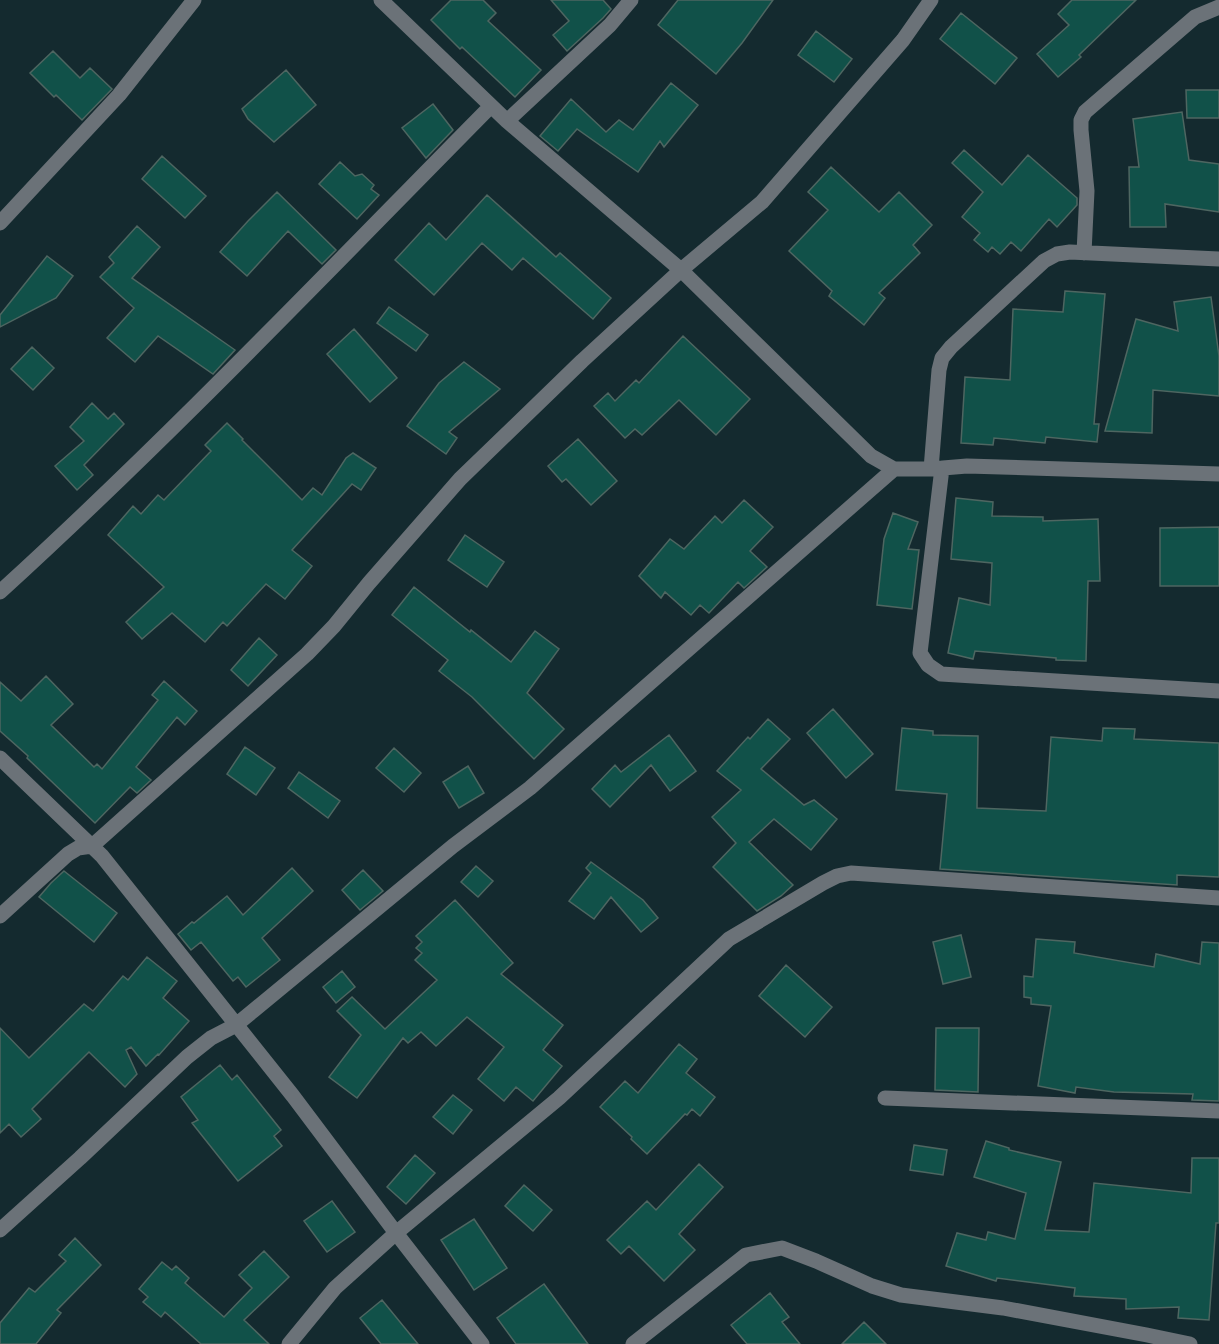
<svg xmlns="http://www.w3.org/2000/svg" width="1219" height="1344" font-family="'Public Sans',sans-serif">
  <rect width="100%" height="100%" fill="#142a2f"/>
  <path fill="#115149" stroke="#4e6661" stroke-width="1.5" d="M451 0H483L496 13 488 21 541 70 515 97 462 47 460 49 431 20Z
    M551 0H603L611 9 603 18 567 51 553 35 569 21Z
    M678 0H773L742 43 716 74 658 25Z
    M1072 0H1136L1079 55 1081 57 1058 77 1037 54 1069 25 1058 14Z
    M961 13 1017 58 995 84 940 39Z
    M816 31 852 59 834 82 798 55Z
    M53 51 80 78 90 68 112 89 82 120 56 95 54 97 30 73Z
    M286 70 316 105 274 142 248 119 242 109Z
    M671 83 698 105 664 147 660 141 638 172 577 129 558 151 540 136 571 99 606 132 619 120 633 130Z
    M1186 90H1219V118H1187Z
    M433 104 453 130 426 158 402 128Z
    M1182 112 1189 160 1219 164V212L1165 204 1166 227H1130L1129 167H1139L1133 119Z
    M964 150 1002 185 1028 155 1077 198V205L1057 227 1049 219 1021 251 1011 242 1000 254 992 247 988 252 974 240 980 233 962 217 983 192 952 163Z
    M162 156 206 196 185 218 142 179Z
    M340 162 355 176 362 174 374 185 371 189 379 195 357 219 319 184Z
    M831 167 879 212 899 192 932 225 913 245 920 253 879 293 885 298 864 325 829 296 832 291 789 251 828 210 808 192Z
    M277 192 336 250 322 264 288 231 247 276 220 252 248 221Z
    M487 195 556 257 560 253 611 298 593 319 523 258 512 270 482 243 434 295 395 260 429 223 446 240Z
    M137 226 160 247 132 278 235 350 213 374 158 336 135 362 107 338 134 308 100 277 114 263 109 257Z
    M47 256 73 276 56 298 0 327V315Z
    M1065 291 1105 294 1094 424H1099L1097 442 1046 437 1045 443 994 438 993 445 961 443 965 377 1010 380 1013 309 1063 312Z
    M1211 297 1219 356V396L1153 390 1152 433 1105 431 1136 319 1178 331 1174 302Z
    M389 307 428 335 416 351 377 323Z
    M354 329 397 378 370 402 327 354Z
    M683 336 750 399 716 435 679 400 642 435 635 429 625 438 594 406 608 393 615 401 636 380 639 383Z
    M32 347 54 368 33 390 11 369Z
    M464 362 500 389 449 432 457 438 446 454 407 426 439 383Z
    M92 403 108 419 114 413 124 424 84 465 93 475 77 490 55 466 84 441 70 427Z
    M227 423 243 439 242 440 302 500 313 488 322 495 346 458 353 453 376 468 361 490 352 484 292 550 312 566 285 599 266 584 227 626 223 622 205 642 172 613 142 639 126 622 164 587 108 535 133 506 141 514 158 495 164 500 211 451 205 445Z
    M578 439 617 481 591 505 566 479 562 482 548 466Z
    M956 498 993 502 992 516 1043 517V521L1098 519 1100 581H1088L1086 661 1056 660V658L975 651 973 659 948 653 959 598 990 605 992 563 951 559Z
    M744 500 773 527 750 551 767 567 744 588 738 582 709 613 700 605 691 615 665 592 661 598 639 576 670 539 684 549 715 516 722 523Z
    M893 513 918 522 908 549 919 550 912 609 877 605 884 539Z
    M1219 527V586H1160V528Z
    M465 535 504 562 487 587 448 560Z
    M414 587 470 632 471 630 511 662 535 631 559 649 527 693 564 729 534 759 472 697 439 671 448 660 392 615Z
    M259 638 277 655 248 686 231 670Z
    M46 676 73 704 51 725 94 767 97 764 102 769 158 700 152 695 164 681 197 711 185 725 177 717 136 767 151 780 137 793 130 787 95 823 27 758 28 756 0 731V682L21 701Z
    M833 709 873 754 846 778 807 733Z
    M768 719 790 739 761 769 804 805 814 800 837 819 811 850 774 819 749 842 793 885 781 896 757 911 713 867 736 843 712 817 741 790 717 771 748 737 750 739Z
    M902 728 933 731V735L978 736 977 808 1046 811 1051 737 1102 741 1103 728 1135 729 1134 739 1219 743V877L1177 875V885L940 869 947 794 896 790Z
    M669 735 696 771 670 791 651 765 610 807 592 789 615 765 621 772Z
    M245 747 275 768 256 795 227 774Z
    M394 748 421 773 404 792 376 768Z
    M468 766 484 793 459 808 443 782Z
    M299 772 340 801 328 818 288 788Z
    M591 862 643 900 658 918 641 932 611 897 594 919 569 901 591 873 586 868Z
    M476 866 493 881 478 897 461 882Z
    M292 868 313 891 262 938 280 960 246 987 238 977 233 981 201 942 191 950 178 934 192 922 194 923 227 896 243 915Z
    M363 870 383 891 360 910 342 890Z
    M64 871 117 913 94 942 39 897 51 883Z
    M455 900 513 963 501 974 563 1025 543 1050 562 1066 533 1101 516 1087 504 1101 478 1079 504 1047 467 1017 436 1046 421 1032 408 1043 403 1038 357 1098 329 1077 361 1035 337 1011 352 997 385 1029 437 980 415 960 422 953 416 948 422 942 416 936Z
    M961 935 971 977 943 984 933 942Z
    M1036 939 1075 942 1074 953 1154 967 1156 954 1200 964 1202 942 1219 943V1101L1192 1100 1193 1094 1114 1092 1076 1087 1075 1093 1038 1086 1051 1006 1031 1004V998L1024 997V976L1033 977Z
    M147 957 177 981 163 998 189 1021 159 1055 158 1054 146 1066 131 1047 126 1050 137 1074 125 1087 89 1052 32 1109 41 1119 21 1137 9 1124 0 1133V1028L29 1058 84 1004 93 1011 123 976 128 980Z
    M786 965 832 1007 805 1037 759 996Z
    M342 971 355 987 336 1003 323 987Z
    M936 1028H979L978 1092 935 1090Z
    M679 1044 697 1059 686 1073 715 1097 700 1116 692 1109 687 1115 685 1114 647 1154 631 1139 632 1137 600 1107 625 1081 638 1093Z
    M220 1065 232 1080 237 1075 281 1130 274 1136 282 1146 238 1181 192 1123 198 1120 181 1097Z
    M453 1095 472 1110 453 1134 433 1117Z
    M986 1141 1009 1148V1150L1061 1162 1045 1230 1089 1232 1094 1183 1191 1193 1192 1158H1219V1223H1216L1209 1320 1178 1318 1179 1307 1126 1309V1299L1074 1296 1075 1288 997 1278 996 1281 946 1266 957 1233 986 1240 988 1232 1015 1239 1026 1193 974 1177Z
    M914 1145 947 1150 943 1175 910 1170Z
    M415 1155 435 1173 406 1204 387 1187Z
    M699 1164 723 1187 679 1234 695 1250 664 1281 629 1246 621 1254 607 1240 647 1201 656 1210Z
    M524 1185 552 1210 533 1231 505 1206Z
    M332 1201 355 1232 327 1252 304 1221Z
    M474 1219 507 1268 474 1290 441 1240Z
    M75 1238 101 1265 57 1310 61 1313 36 1344H0V1323L29 1288 35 1292 66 1261 59 1255Z
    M264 1251 289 1277 244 1320 269 1344H201L165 1312 161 1317 143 1302 148 1297 139 1289 162 1262 172 1270 176 1266 189 1278 185 1283 224 1317 252 1288 239 1275Z
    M544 1284 588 1344H516L497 1318Z
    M770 1293 789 1317 782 1322 800 1344H747L731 1325Z
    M382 1300 418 1344H381L360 1318Z
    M864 1322 886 1344H842Z"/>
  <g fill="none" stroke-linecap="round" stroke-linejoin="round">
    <path stroke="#6b7278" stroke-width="15" d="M381 0 507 121 681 270 871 456 894 469H931L967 466 1219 474
      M507 121 610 25 631 0
      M0 223 119 95 194 0
      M1084 253 1087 191 1081 130V120L1085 112 1195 17 1219 7
      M942 468 920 653 928 665 941 674 1219 691
      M931 469 939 370 942 358 951 347 1044 261 1057 254 1070 252 1219 259
      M0 592C170 437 329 270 491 106
      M0 758 102 856 293 1096 396 1233 482 1344
      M0 916 68 854 78 848 92 846 307 654 334 626 369 583 460 479 582 361 681 270 762 202 903 40 931 0
      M885 1098 1219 1111
      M0 1230 80 1158 187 1057 211 1038 236 1025 453 846 530 788 894 469
      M289 1344 335 1288 396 1233 559 1098 729 939 823 883 837 876 851 873 1219 898
      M633 1344 746 1255 782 1248 816 1261 872 1286 901 1295 1003 1308 1147 1335 1190 1344"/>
  </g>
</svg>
